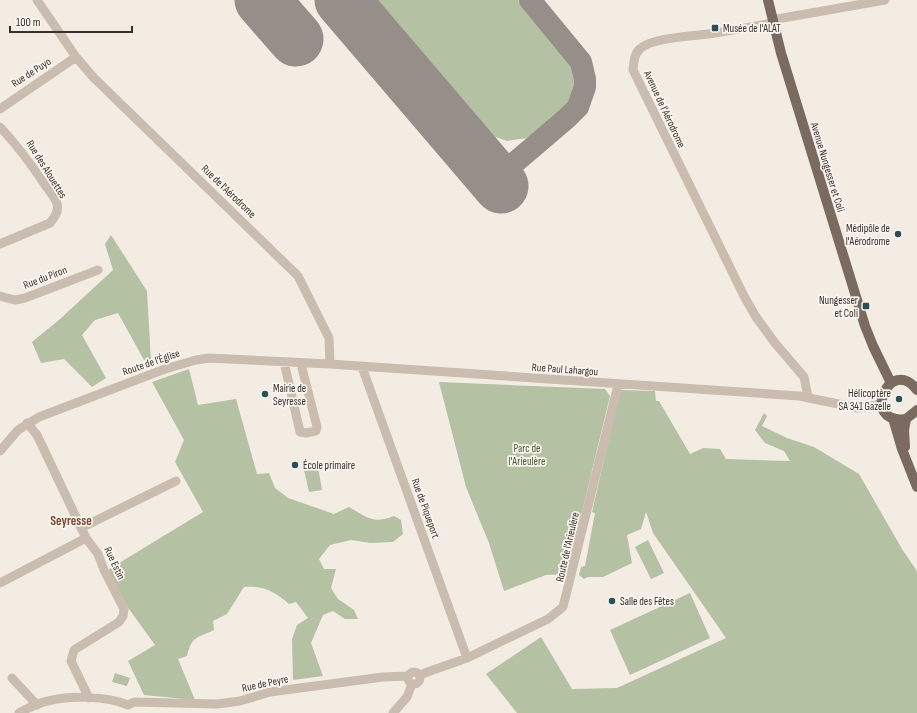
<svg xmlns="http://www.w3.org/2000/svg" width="917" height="713" font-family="'Sofia Sans Condensed',sans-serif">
  <rect width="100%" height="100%" fill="#f2ece3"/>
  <path fill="#b5c1a3" d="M375 0H518L570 62 576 76 575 91 573 98 564 109 527 138 507 141 493 136Z
    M111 235 147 291 151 361 144 360 118 313 95 320 82 335 106 378 92 387 64 359 41 363 32 342 60 319 113 270 105 244Z
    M189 369 198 405 236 399 257 474 269 473 275 488 288 498 334 514 349 507C368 518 373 524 394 516L401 520 403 534 393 542 371 543 351 540 330 545 319 559 324 569H336L331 588 338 599 354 610 358 619H345L333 611 323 615 311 643 323 676 293 680 292 639 297 625 308 618 296 602 289 604C275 592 263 585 244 587L227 614 213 621 214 630C198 638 192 635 187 656L178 659 195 700 144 695 128 661 155 645 129 609 106 571 203 512 175 462 184 440 152 382Z
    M439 382 605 389 610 396 567 574 546 575 504 591 489 543 466 487Z
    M620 390 655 391 656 401H659L690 454 703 448 720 449 726 459 790 461 784 451 765 443 755 430 764 413 767 416 762 426 787 438 814 447 859 474 902 549 917 571V713H517L486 674 541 637 572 689 617 688 726 638 653 533 646 512 641 529 627 535 632 563 603 577H588L584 579 579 575 581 567 585 566 595 513 592 512Z
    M318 467 322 490 309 492 304 470Z
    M648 540 664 573 651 579 635 547Z
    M690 593 710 638 630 675 610 630Z
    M115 673 130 678 127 686 112 682Z"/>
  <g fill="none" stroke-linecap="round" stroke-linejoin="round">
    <path stroke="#968e88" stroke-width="22" d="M473 151C482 161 490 176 505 171L567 118 578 107 585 87V79L581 62 530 0"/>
    <path stroke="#968e88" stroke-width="55" d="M262 0 296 39
      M342 0 501 186"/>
    <path stroke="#cabdaf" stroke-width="9" d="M37 0 76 57 94 78 298 276 329 338 330 364
      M0 109 76 57
      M0 127C17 145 31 164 45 185 49 191 55 197 57 204 59 211 55 217 50 223L0 244
      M0 296 15 300 25 298 98 270
      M284 362 300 432 306 433 316 431 317 427 302 368 303 363
      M362 367 467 658
      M808 397 804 377 775 343 756 317 744 296 633 70C634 62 634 53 641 48 653 37 698 36 715 33 735 30 754 26 773 23L777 19 885 0
      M27 423 37 435 86 538 98 554 104 570 124 609 123 616 119 622 74 650 71 661 89 698
      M0 451 18 430 39 417 165 369 196 360 209 358 330 364 799 396 858 408 881 404
      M81 528 176 481
      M0 583 86 538
      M408 678a6 6 0 1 1 12 0a6 6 0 1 1-12 0Z
      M419 675 467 658 548 619 563 607 618 385
      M12 678 37 705
      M128 705 134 702 217 704 240 701 270 692 383 677 408 676
      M19 713C28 708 38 703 48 701 69 695 107 696 128 705
      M393 713 407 697 412 684"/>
    <path stroke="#7a6a5f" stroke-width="10" d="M768 0 781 53 865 326 873 346 891 383
      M917 390C890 354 859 425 906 419L917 410
      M893 418 902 449 917 487
      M905 447 904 430 906 419"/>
  </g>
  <g fill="#255258" stroke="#faf5ef" stroke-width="1.5">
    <rect x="711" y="24" width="8" height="8" rx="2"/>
    <circle cx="898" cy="234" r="4"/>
    <rect x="862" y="302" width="8" height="8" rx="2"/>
    <circle cx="265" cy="394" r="4"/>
    <circle cx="899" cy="399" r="4"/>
    <circle cx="295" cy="465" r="4"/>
    <circle cx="612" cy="601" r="4"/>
  </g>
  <g text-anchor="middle" stroke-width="3.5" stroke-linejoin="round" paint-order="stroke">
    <g font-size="11" fill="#39312c" stroke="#faf5ef" text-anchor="start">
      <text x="723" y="32">Musée de l'ALAT</text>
      <text x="890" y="232" text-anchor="end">Médipôle de<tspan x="890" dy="13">l'Aérodrome</tspan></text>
      <text x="858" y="304" text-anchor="end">Nungesser<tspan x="858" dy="13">et Coli</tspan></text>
      <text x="273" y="392">Mairie de<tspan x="273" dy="13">Seyresse</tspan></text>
      <text x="891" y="397" text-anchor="end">Hélicoptère<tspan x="891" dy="13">SA 341 Gazelle</tspan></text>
      <text x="303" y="469">École primaire</text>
      <text x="620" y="605">Salle des Fêtes</text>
    </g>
    <g font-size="11" fill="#39312c" stroke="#faf5ef">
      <text transform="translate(31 72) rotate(-33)" y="4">Rue de Puyo</text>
      <text transform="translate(665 109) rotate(65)" y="4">Avenue de l'Aérodrome</text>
      <text transform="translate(828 167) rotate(73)" y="4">Avenue Nungesser et Coli</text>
      <text transform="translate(47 169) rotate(58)" y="4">Rue des Alouettes</text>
      <text transform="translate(229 191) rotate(44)" y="4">Rue de l'Aérodrome</text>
      <text transform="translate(45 277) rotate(-21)" y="4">Rue du Piron</text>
      <text transform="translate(151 362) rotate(-19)" y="4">Route de l'Église</text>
      <text transform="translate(565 369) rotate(4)" y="4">Rue Paul Lahargou</text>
      <text transform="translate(426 508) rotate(70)" y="4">Rue de Piqueport</text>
      <text transform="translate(567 547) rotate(-77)" y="4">Route de l'Arieulère</text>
      <text transform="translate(115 563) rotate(65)" y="4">Rue Estin</text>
      <text transform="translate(265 683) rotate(-12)" y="4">Rue de Peyre</text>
    </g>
    <g font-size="11" fill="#475632" stroke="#faf5ef">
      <text x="527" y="452">Parc de<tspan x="527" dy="13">l'Arieulère</tspan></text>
    </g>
    <g font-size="13" font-weight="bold" fill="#82452b" stroke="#faf5ef">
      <text x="71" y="525">Seyresse</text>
    </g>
  </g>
  <path d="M10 26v6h122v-6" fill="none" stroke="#39312c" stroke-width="2"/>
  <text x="16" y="26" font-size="12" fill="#39312c" stroke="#faf5ef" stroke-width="3" paint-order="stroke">100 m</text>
</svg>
